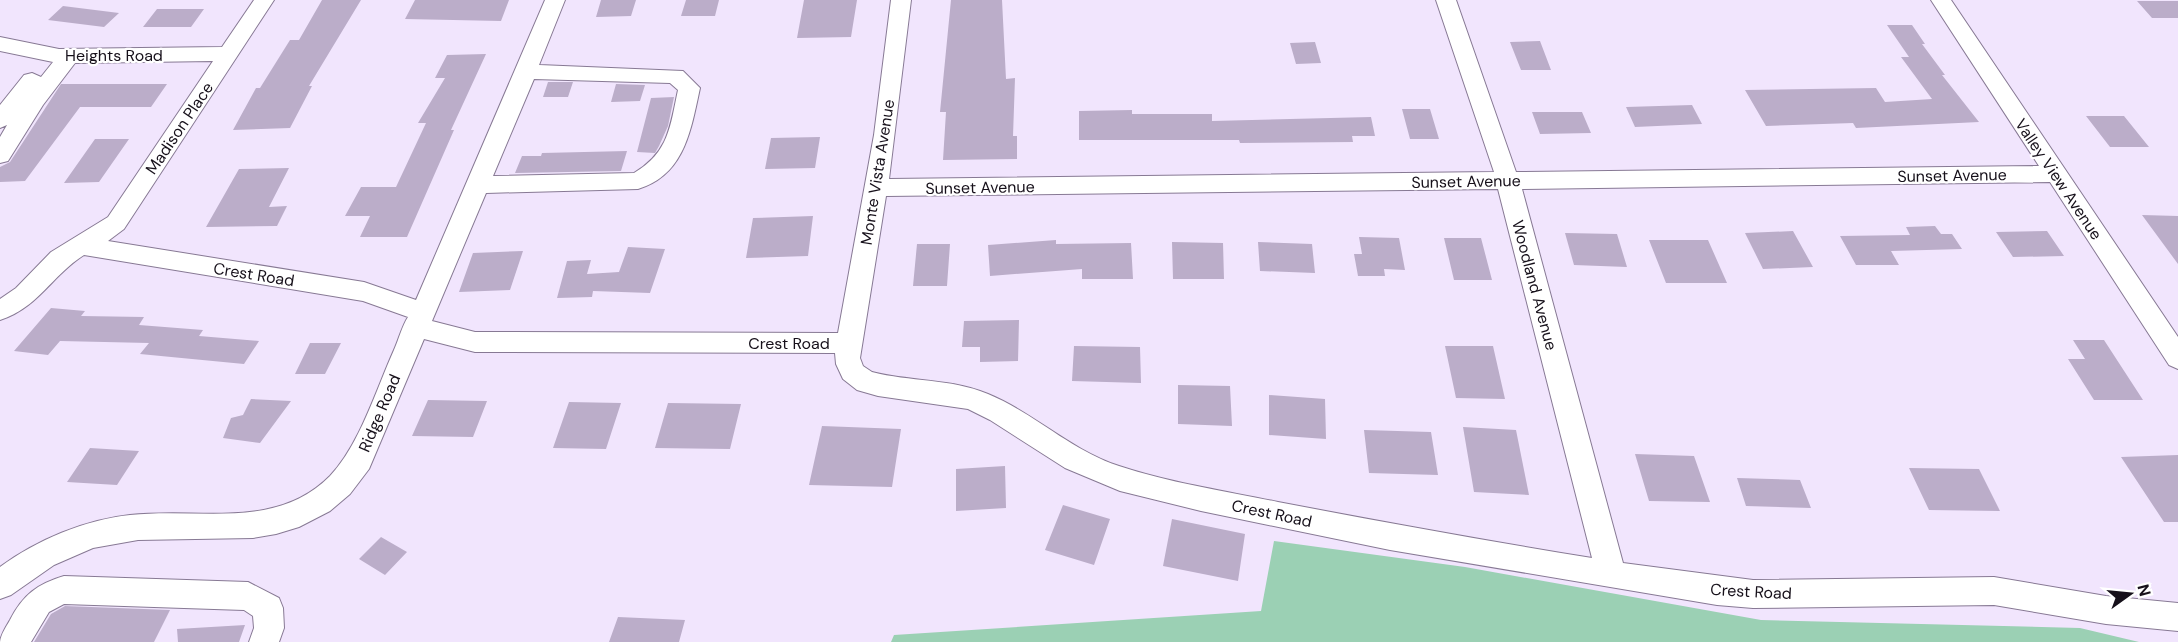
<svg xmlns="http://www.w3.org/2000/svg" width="2178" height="642" font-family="'DM Sans',sans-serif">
  <rect width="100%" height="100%" fill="#f1e5fd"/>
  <path fill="#9bd0b4" d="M1274 541 1465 567 1761 620 2080 628 2139 642H891L894 635 1261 611Z"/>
  <path fill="#bbadc9" d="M322 0H361L309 86H312L290 128 233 130 256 88H260L290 40H299Z
    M415 0H509L501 21 405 19Z
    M601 0H636L631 16 596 17Z
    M686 0H719L715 16H681Z
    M804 0H857L851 37 797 38Z
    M951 0H1002L1006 79 1015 78 1013 136H1017V159L943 160 946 112H940Z
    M2137 1H2178V18H2152Z
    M63 6 119 13 104 27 48 20Z
    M157 9H204L191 27H143Z
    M1887 25H1912L1925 44H1922L1945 75H1942L1979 122 1856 128 1853 123 1766 126 1745 90 1876 88 1885 102 1932 99 1901 57H1909Z
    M1540 41 1551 70H1521L1510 42Z
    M1315 42 1321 63 1296 64 1290 43Z
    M486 54 451 130H454L407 237H360L370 216H345L361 187H396L426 123H418L445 78H435L447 55Z
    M548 82H573L568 97H543Z
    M61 84H167L151 107H80L25 181 0 182V167L10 162Z
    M616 84 645 85 640 101 611 102Z
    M674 97 668 126 659 146 655 153 637 152 651 98Z
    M1692 105 1702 124 1635 127 1626 107Z
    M1402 109H1430L1439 139H1410Z
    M1132 110V114H1212V121L1371 117 1375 136H1352L1353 142 1240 143 1239 140H1079V111Z
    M1532 112H1582L1591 133 1540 134Z
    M2086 116H2124L2149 147H2110Z
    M820 137 815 168 765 169 771 138Z
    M95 139H129L99 182 64 183Z
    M627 151 621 171 515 173 522 156H541L542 153Z
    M289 168 269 207 287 206 277 226 206 227 239 169Z
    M2142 215 2178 216V264Z
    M813 216 808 256 746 258 753 218Z
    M1935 226 1941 234H1952L1962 249 1891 251 1899 265H1856L1840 236 1910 235 1906 227Z
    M1793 231 1813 267 1763 269 1745 233Z
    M2047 231 2064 256 2013 257 1996 232Z
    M1565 233 1617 234 1627 267 1574 265Z
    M1359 237 1399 238 1405 270 1384 269 1385 276H1358L1354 254H1362Z
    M1444 238H1481L1492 280H1454Z
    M1056 240V244L1131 243 1133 279H1082V269L990 276 988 245Z
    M1649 240H1708L1727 283H1666Z
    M1172 242 1223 243 1224 279H1173Z
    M1258 242 1312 244 1315 273 1260 271Z
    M917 244H950L947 286H913Z
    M628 247 665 249 650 293 593 291 592 297 557 298 567 261 591 260 587 274 619 272Z
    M523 251 510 290 459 292 473 253Z
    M51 308 85 311 81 316 144 317 139 325 203 330 199 336 259 341 244 364 140 354 149 343 60 341 48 355 14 351Z
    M1019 320 1018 361 980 362V347H962L964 321Z
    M2073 340H2104L2143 400H2094L2068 359H2085Z
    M310 343H341L325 374H295Z
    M1074 346 1140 347 1141 383 1072 381Z
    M1445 346H1493L1505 399 1456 398Z
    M1178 385 1230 386 1232 426 1178 424Z
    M1269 395 1325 399 1326 439 1269 435Z
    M251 399 291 401 260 443 223 438 231 418 243 415Z
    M428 400 487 401 473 437 412 436Z
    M569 402 621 403 606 449 553 448Z
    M668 403 741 404 730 449 655 448Z
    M822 426 901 429 892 487 809 485Z
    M1463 427 1516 430 1529 495 1474 492Z
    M1364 430 1431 432 1438 475 1369 473Z
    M90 448 139 451 117 485 67 482Z
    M1635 454 1694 456 1710 502 1649 501Z
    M2178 455V522H2164L2121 457Z
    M1005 466 1006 508 956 511V469Z
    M1909 468 1979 469 2000 511 1929 510Z
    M1737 478 1800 480 1811 508 1746 506Z
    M1063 505 1110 519 1094 565 1045 550Z
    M1172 519 1245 534 1238 581 1163 566Z
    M381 537 407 552 385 575 359 559Z
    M65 606 170 610 154 642H34L51 614Z
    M618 617 685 620 679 642H609Z
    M245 625 239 642H178L177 629Z"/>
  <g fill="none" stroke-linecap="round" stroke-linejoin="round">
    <defs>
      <path id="minor" d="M254 0H274L124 229 108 241 364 282 416 300 545 0H565L539 65 683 71 700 88C691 129 685 175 638 189L486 193 432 321 475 332 838 333 874 135 891 0H911L889 179 1494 172 1436 0H1456L1516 172 2039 166 1931 0H1951L2178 337V369L2169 365 2050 182 1522 189 1623 563 1753 580 1994 577 2106 596 2178 603V631L2106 624 1994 605 1753 608 1717 605 1390 550 1201 511 1120 491 1065 468 990 420 968 409 878 396 857 390 843 379 836 364 835 353 475 352 424 339 369 469 350 494 330 511 299 527 276 534 253 538 138 540 93 548 54 565 11 595 0 599V567C37 540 84 520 130 515 199 507 276 531 330 476 360 444 376 390 394 350 399 339 402 326 408 317L363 301 84 255C52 275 38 308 0 320V299L16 288 51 252 108 217 213 61 75 63 43 105 8 161 0 163V137L7 125 0 128V105L24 75 32 73 41 77 53 62 0 51V37L59 49 222 47ZM534 79 670 83 678 90C670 127 669 152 634 173L493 176ZM1498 189 1592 558C1487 541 1383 522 1278 502 1225 491 1170 483 1119 466 1070 450 1034 413 988 394 950 378 910 382 872 372L863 366 860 358 886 196Z
        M64 576 248 582 279 598 283 608 284 628 279 642H249L254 628 253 616 244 610 64 604 49 612 31 642H0C1 634 6 627 10 620 23 595 37 584 64 576Z"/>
    </defs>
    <use href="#minor" stroke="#877994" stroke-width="2"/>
    <use href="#minor" fill="#fff" fill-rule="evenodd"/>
  </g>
  <g text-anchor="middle" stroke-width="4.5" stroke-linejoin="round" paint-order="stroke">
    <g font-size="16" fill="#16101a" stroke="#fff">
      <text x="114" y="61">Heights Road</text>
      <text transform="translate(179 128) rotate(-56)" y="6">Madison Place</text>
      <text transform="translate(877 172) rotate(-81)" y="6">Monte Vista Avenue</text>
      <text transform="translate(1952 175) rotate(-1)" y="6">Sunset Avenue</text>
      <text transform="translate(2059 179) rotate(56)" y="6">Valley View Avenue</text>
      <text transform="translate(1466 181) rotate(-1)" y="6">Sunset Avenue</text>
      <text transform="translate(980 187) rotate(-1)" y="6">Sunset Avenue</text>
      <text transform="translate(254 274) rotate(9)" y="6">Crest Road</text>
      <text transform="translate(1535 285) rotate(75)" y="6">Woodland Avenue</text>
      <text x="789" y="349">Crest Road</text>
      <text transform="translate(379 413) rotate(-67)" y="6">Ridge Road</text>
      <text transform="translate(1272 513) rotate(12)" y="6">Crest Road</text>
      <text transform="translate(1751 591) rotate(3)" y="6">Crest Road</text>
    </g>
  </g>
  <g transform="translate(2130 594) rotate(75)" stroke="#ffffff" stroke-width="4.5" paint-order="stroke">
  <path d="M0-4.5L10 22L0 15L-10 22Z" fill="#16101a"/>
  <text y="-9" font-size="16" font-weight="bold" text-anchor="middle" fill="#16101a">N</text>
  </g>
</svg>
